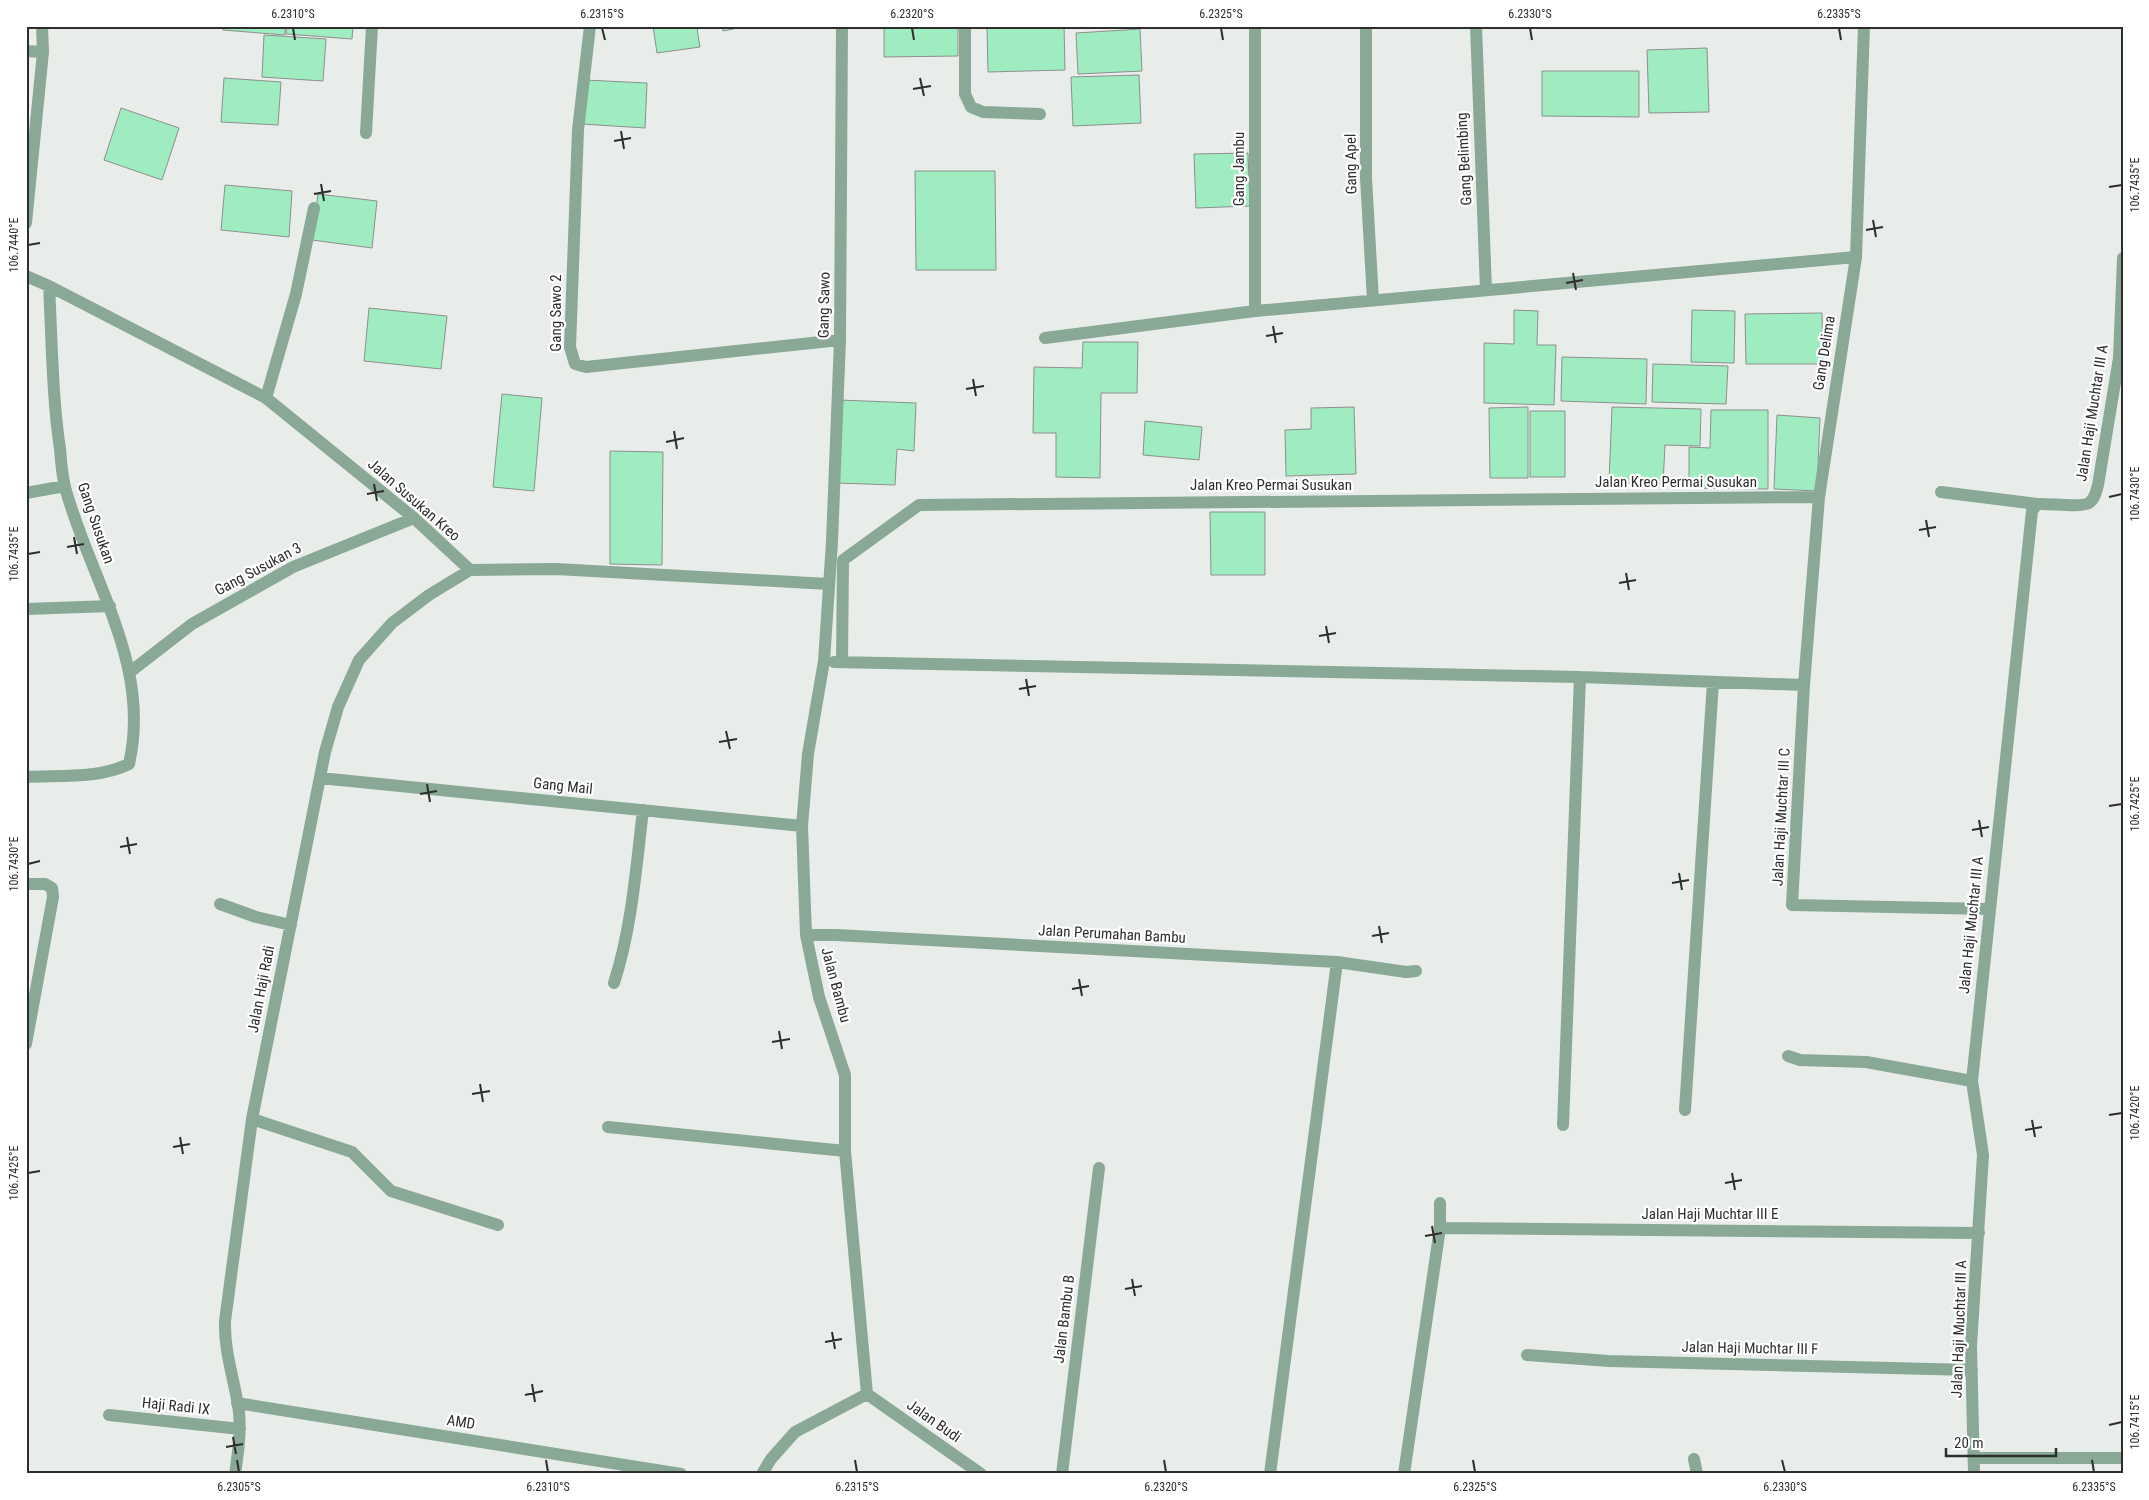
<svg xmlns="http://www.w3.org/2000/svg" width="2149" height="1500" font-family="'Roboto Condensed',sans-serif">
  <rect width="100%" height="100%" fill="#e9edea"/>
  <path fill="#9fecc1" stroke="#8c908d" d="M223 26H285V35L223 30Z
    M287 26H353L352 39 286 34Z
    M653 26H708L697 28 700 47 657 53Z
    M722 26H748L723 31Z
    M884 26H958V56L884 57Z
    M987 26H1064L1065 70 988 72Z
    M1140 29 1142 71 1078 74 1076 33Z
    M264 35 326 39 323 81 262 77Z
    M1707 48 1709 112 1649 113 1647 50Z
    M1542 71H1639V117L1542 116Z
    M1139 75 1141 123 1073 126 1071 77Z
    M224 78 281 82 278 125 221 122Z
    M585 80 647 83 645 128 582 124Z
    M121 108 179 128 162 180 104 160Z
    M1248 153 1250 206 1196 208 1194 154Z
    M915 171H995L996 270H916Z
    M225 185 292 191 289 237 221 230Z
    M318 194 377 201 372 248 312 240Z
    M369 308 447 316 441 369 364 361Z
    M1514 310 1538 311 1537 345H1556L1554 405 1484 403V343L1514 344Z
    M1692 310 1735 311 1734 363 1691 362Z
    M1822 313 1823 364H1746L1745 314Z
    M1083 342H1138L1137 393H1101L1100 478 1056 477V433H1033L1034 367 1082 368Z
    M1562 357 1647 359 1646 404 1561 401Z
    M1653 364 1728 366 1726 404 1652 402Z
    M502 394 542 398 534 491 493 487Z
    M839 400 916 403 914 451 897 449 895 485 836 483Z
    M1354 407 1356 474 1286 476 1285 430 1311 429V408Z
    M1528 407V478H1490L1489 408Z
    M1612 407 1701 409 1700 446 1665 445 1663 484 1609 482Z
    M1711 410H1768V489L1689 488V447L1710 448Z
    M1530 411H1565V477H1530Z
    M1777 415 1820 418 1817 491 1774 489Z
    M1145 421 1202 427 1199 460 1143 455Z
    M610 451 663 452 662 565 610 564Z
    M1210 512H1265V575H1211Z"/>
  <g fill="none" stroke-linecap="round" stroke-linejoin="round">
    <path stroke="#89a896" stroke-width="12" d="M590 26 578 130 570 347 575 364 586 367 840 340
      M842 26 840 340 832 542 824 661 808 754 802 826 806 935 819 997 845 1075V1151L867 1394
      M965 26V94L971 107 983 112 1040 114
      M1366 26V178L1373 300
      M1476 26 1486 290
      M1864 26 1856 257 1819 497 1804 685 1792 905 1989 909
      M26 51 43 52
      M366 133 372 26
      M26 223 43 52 42 26
      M26 276 49 286 266 398 414 518 470 570 556 569 828 584
      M1255 311V26
      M1045 338 1255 311 1856 257
      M266 398 296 294 314 208
      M1941 492 2037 504
      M26 493 65 486
      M26 609 110 606
      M834 662 1580 677 1804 685
      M842 662 843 560 919 505 1819 497
      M130 672 192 624 293 567 414 518
      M26 777C60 775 98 779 129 764 152 664 90 580 65 487 62 475 61 462 60 449 52 395 52 341 49 286
      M320 778 802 826
      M26 884H45L52 888 53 897 26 1044
      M220 904 256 917 291 925
      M806 935H836L1337 962 1406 972 1416 971
      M614 983C632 927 636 868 643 810
      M1788 1056 1800 1060 1866 1062 1972 1081
      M1685 1110 1713 682
      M252 1119 352 1152 391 1191 498 1225
      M1563 1125 1580 677
      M608 1127 845 1151
      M1440 1228 1979 1233
      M1527 1355 1609 1361 1972 1370
      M867 1394 981 1474
      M237 1403 681 1474
      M109 1415 240 1429
      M1974 1458H2123
      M1694 1459 1697 1474
      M235 1474C238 1453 241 1433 239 1412 235 1381 224 1353 225 1321L252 1119 325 752 338 707 359 660 392 623 429 595 470 570
      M762 1474 771 1459 795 1432 867 1394
      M1062 1474 1099 1168
      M1270 1474 1337 962
      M1404 1474 1440 1228V1203
      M1974 1474 1971 1346 1983 1155 1972 1081 2032 511 2037 504C2050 503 2079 508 2089 503 2095 499 2096 492 2098 485L2119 358 2123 258"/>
  </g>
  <path fill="none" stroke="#2d2e2d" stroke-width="2" d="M293 28 295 40M602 28 605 40M912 28 914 40M1221 28 1223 40M1530 28 1532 40M1839 28 1841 40M920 78 924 96M913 89 931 86M621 131 624 149M614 141 631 138M321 184 324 201M2109 187 2122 185M314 194 331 191M1873 220 1876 237M1866 230 1883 227M28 245 40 243M1573 273 1576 290M1566 283 1583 280M1273 326 1276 343M1266 336 1283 333M973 379 976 396M966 389 984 386M674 431 677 449M666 442 684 438M374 484 377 501M367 494 384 491M2109 497 2122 494M1926 520 1929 537M1919 530 1936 527M74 537 77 554M67 547 84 544M28 554 40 552M1626 573 1629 590M1619 583 1636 580M1326 626 1329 643M1319 636 1336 633M1026 679 1029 696M1019 689 1036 686M726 731 730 749M719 742 737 739M427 784 430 802M420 794 437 791M2109 806 2122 804M1979 820 1982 837M1972 830 1989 827M127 837 130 854M120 847 137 844M28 864 40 861M1679 873 1682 890M1672 883 1689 880M1379 926 1382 943M1372 936 1389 933M1079 979 1082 996M1072 989 1089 986M779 1031 782 1049M772 1042 790 1039M480 1084 483 1102M472 1094 490 1091M2109 1115 2122 1113M2032 1120 2035 1137M2025 1130 2042 1127M180 1137 183 1154M173 1147 190 1144M28 1173 40 1171M1732 1173 1735 1190M1725 1183 1742 1180M1432 1226 1435 1243M1425 1236 1442 1233M1132 1279 1135 1296M1125 1289 1142 1286M832 1332 835 1349M825 1342 842 1339M532 1384 535 1402M525 1395 543 1391M2109 1425 2122 1422M233 1437 236 1454M226 1447 243 1444M237 1460 239 1472M546 1460 548 1472M855 1460 857 1472M1164 1460 1166 1472M1473 1460 1475 1472M1782 1460 1785 1472M2092 1460 2094 1472"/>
  <g text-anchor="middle" stroke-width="4.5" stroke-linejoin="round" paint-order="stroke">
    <g font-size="15" fill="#2d2e2d" stroke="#fff">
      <text transform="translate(1464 159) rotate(-93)" y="5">Gang Belimbing</text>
      <text transform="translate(1351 164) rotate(-91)" y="5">Gang Apel</text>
      <text transform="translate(1239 169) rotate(-90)" y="5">Gang Jambu</text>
      <text transform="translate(824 305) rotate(-89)" y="5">Gang Sawo</text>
      <text transform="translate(556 313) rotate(-90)" y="5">Gang Sawo 2</text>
      <text transform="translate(1824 353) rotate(-81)" y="5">Gang Delima</text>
      <text transform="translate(2092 413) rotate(-81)" y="5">Jalan Haji Muchtar III A</text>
      <text x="1676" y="487">Jalan Kreo Permai Susukan</text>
      <text x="1271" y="490">Jalan Kreo Permai Susukan</text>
      <text transform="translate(414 500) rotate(41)" y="5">Jalan Susukan Kreo</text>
      <text transform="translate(96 523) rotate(71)" y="5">Gang Susukan</text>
      <text transform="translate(258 569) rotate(-28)" y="5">Gang Susukan 3</text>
      <text transform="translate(563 786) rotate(6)" y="5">Gang Mail</text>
      <text transform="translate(1781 817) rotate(-87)" y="5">Jalan Haji Muchtar III C</text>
      <text transform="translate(1971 925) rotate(-84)" y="5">Jalan Haji Muchtar III A</text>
      <text transform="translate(1112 934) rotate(3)" y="5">Jalan Perumahan Bambu</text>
      <text transform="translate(836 985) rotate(75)" y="5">Jalan Bambu</text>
      <text transform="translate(261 989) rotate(-79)" y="5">Jalan Haji Radi</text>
      <text x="1710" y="1219">Jalan Haji Muchtar III E</text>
      <text transform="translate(1064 1319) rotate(-83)" y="5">Jalan Bambu B</text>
      <text transform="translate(1959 1329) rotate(-88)" y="5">Jalan Haji Muchtar III A</text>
      <text transform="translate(1750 1348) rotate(1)" y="5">Jalan Haji Muchtar III F</text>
      <text transform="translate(176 1406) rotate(6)" y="5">Haji Radi IX</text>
      <text transform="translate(934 1421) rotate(35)" y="5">Jalan Budi</text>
      <text transform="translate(461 1422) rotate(9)" y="5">AMD</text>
    </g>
  </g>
  <rect width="2149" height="1500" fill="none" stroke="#ffffff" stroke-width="55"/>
  <path d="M1946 1448v8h110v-8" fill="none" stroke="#2d2e2d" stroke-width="2.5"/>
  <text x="1954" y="1448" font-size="15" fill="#2d2e2d" stroke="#ffffff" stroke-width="4" paint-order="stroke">20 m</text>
  <rect x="28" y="28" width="2094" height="1444" fill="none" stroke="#2d2e2d" stroke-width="2"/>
  <g font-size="12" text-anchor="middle" fill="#2d2e2d">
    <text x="293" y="18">6.2310°S</text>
    <text x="602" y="18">6.2315°S</text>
    <text x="912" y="18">6.2320°S</text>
    <text x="1221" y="18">6.2325°S</text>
    <text x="1530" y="18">6.2330°S</text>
    <text x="1839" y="18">6.2335°S</text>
    <text transform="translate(2135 185) rotate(-90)" y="4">106.7435°E</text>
    <text transform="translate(14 245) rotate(-90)" y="4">106.7440°E</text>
    <text transform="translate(2135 494) rotate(-90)" y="4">106.7430°E</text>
    <text transform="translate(14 554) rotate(-90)" y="4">106.7435°E</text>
    <text transform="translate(2135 804) rotate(-90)" y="4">106.7425°E</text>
    <text transform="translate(14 864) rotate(-90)" y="4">106.7430°E</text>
    <text transform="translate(2135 1113) rotate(-90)" y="4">106.7420°E</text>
    <text transform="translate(14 1173) rotate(-90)" y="4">106.7425°E</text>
    <text transform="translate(2135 1422) rotate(-90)" y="4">106.7415°E</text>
    <text x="239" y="1491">6.2305°S</text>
    <text x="548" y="1491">6.2310°S</text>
    <text x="857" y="1491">6.2315°S</text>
    <text x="1166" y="1491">6.2320°S</text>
    <text x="1475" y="1491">6.2325°S</text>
    <text x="1785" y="1491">6.2330°S</text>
    <text x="2094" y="1491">6.2335°S</text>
  </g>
</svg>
